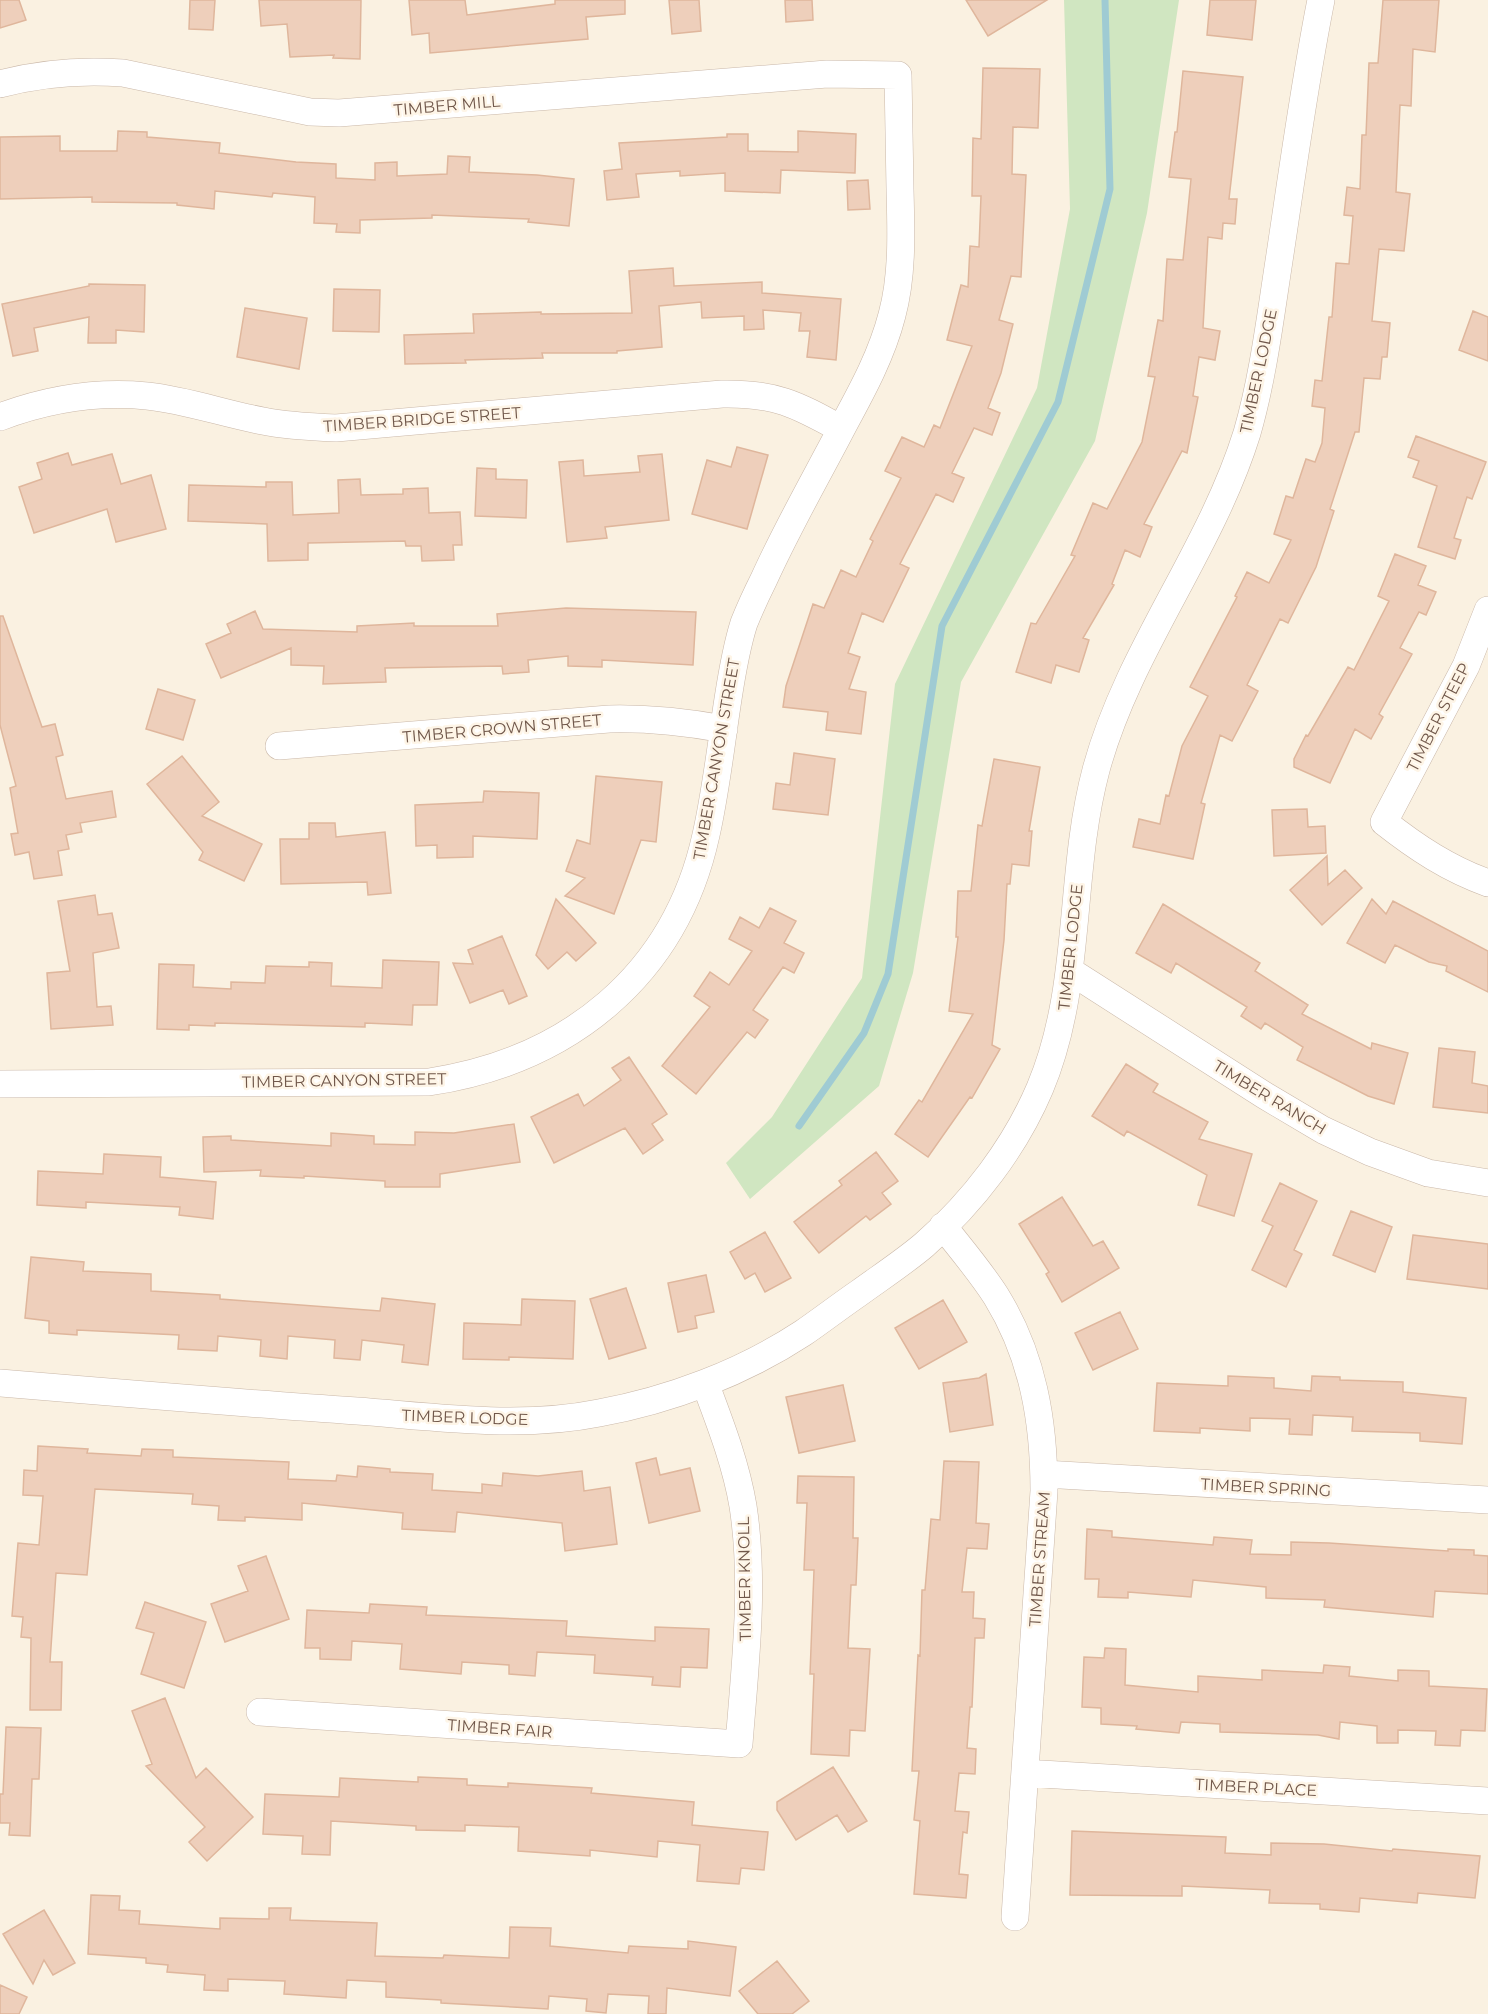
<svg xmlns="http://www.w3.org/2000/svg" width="1488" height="2014" font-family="Montserrat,sans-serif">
  <rect width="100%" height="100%" fill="#faf1e1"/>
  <path fill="#d0e6c1" d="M1064 0H1179L1147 213 1095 441 961 682 913 973 879 1086 750 1199 726 1163 772 1117 862 978 895 684 1037 388 1070 209Z"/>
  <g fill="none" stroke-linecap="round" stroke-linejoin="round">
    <path stroke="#9fcbd3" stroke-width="7" d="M799 1126 864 1033 888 974 942 626 1058 402 1110 189 1105 0"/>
  </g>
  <path fill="#eecfbb" stroke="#dfb69c" stroke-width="1.5" d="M0 0H19L26 20 0 28Z
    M190 0H215L213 30 189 29Z
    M259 0H361L360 59 333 58 334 55 290 57 287 24 261 26Z
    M409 0H465L467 15 555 4V0H625V14L586 17 588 39 430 53 429 33 412 35Z
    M669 0H699L701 31 672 34Z
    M785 0H812L813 20 786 22Z
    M966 0H1047L988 36Z
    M1210 0H1256L1252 40 1207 35Z
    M1383 0H1439L1435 52 1413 49 1411 106 1400 105 1396 192 1410 194 1404 251 1379 249 1372 321 1390 323 1387 357H1382L1380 379 1364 378 1359 432H1355L1330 509 1334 511 1316 567 1288 623 1280 619 1247 685 1258 691 1232 741 1220 735 1201 803 1205 804 1193 859 1133 847 1139 819 1160 824 1166 795 1169 796 1182 746 1208 696 1190 687 1237 597 1235 596 1247 572 1269 583 1291 540 1274 534 1286 496 1293 498 1306 459 1315 462 1322 443 1325 408 1312 406 1315 380 1322 381 1329 317H1332L1336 263 1349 264 1353 216 1344 215 1347 187 1360 189 1362 135H1366L1369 63H1378Z
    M983 68 1040 69 1038 128 1013 127 1012 174 1026 175 1025 197 1021 277 1011 276 999 320 1013 324 1001 373 988 408 1000 413 992 435 974 428 952 473 964 478 953 502 936 494 900 564 909 568 883 622 862 613 848 653 860 657 849 689 866 692 861 734 826 730 828 712 783 707 786 686 813 604 824 608 841 570 856 577 873 541 870 539 901 478 885 471 902 437 924 447 934 425 940 428 972 346 947 340 961 285 968 287 970 246 979 247 981 196H972L973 138 981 139Z
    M1183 71 1243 77 1229 199H1237L1235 224 1223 223 1222 239 1208 237 1203 328 1220 331 1215 360 1199 357 1193 396 1198 397 1187 453 1182 451 1144 524 1152 527 1140 557 1125 550 1112 584 1114 585 1083 638 1089 640 1079 672 1056 665 1051 683 1016 672 1031 623 1036 624 1075 556 1071 555 1093 503 1107 509 1142 442 1155 377 1148 376 1158 320 1163 321 1167 259 1183 260 1191 179 1169 177 1175 132H1177Z
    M118 131 147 132V137L220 143 219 153 296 162 336 164V178L375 180V163L397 162V176L447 174 448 156 470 157 469 172 537 175 574 179 569 226 528 222 529 219 432 215V218L360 220V233L336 232 337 224 314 223 315 197 273 193 272 197 215 191 214 209 177 205V203L92 202V197L0 199V137L60 136V151H117Z
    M798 131 856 134 855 173 781 170 780 193 725 191V173L680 176V171L636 174 639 197 607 200 604 171 622 169 619 143 727 137V134H748V151L798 152Z
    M868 180 870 209 848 210 847 181Z
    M673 268 674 286 762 282V293L841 299 836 360 807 357 810 331H799L801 313 763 310 764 329 744 330V316L702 318 701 302 659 306 662 347 617 351V353H542L543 358 465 360 466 363 405 364 404 335 474 333 473 314 541 312V314L632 313 629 271Z
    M89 284 145 285 144 332 116 330V343H88L89 317 34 328 38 351 13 356 2 304 89 286Z
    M334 289 380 290 379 332 333 331Z
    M245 308 307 318 299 369 237 357Z
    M1473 311 1488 317V361L1459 350Z
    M1416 436 1486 462 1472 499 1467 497 1454 538 1461 540 1455 559 1418 547 1437 486 1413 477 1419 461 1408 457Z
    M737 447 768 455 747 529 692 514 707 460 731 467Z
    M68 453 72 465 112 454 121 484 151 475 166 529 116 542 107 509 34 533 19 487 42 479 37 463Z
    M662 454 669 520 605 527 607 538 567 542 559 462 583 460 584 476 640 472 638 456Z
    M477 468 496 469V479L527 480 526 518 475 516Z
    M360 479 361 495 403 494V489L428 488 429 513 460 512 462 545H453L454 560 422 561 421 546H406L405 541 308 543V560L268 561 267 524 188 521 189 485 266 487V482H292L293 515 339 513 338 480Z
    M1395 554 1426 566 1418 585 1436 592 1426 615 1419 612 1400 648 1412 654 1379 714 1383 717 1371 739 1355 729 1330 783 1294 767V759L1306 735 1308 736 1348 667 1354 670 1389 601 1378 596Z
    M566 608 696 612 693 665 602 660V667L568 666V656L528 660 529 672 503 674 502 666 385 668 386 682 323 684 324 666 291 665V648L221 678 206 644 231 633 227 624 255 611 263 629 357 632V626L414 623V626H498L497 614Z
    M0 616H3L42 727 55 724 63 755 56 757 66 799 112 791 116 817 80 823 82 832 66 835 69 849 58 851 62 875 34 879 29 852 15 855 11 834 18 833 10 788 16 786 0 725Z
    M158 689 195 700 183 740 146 729Z
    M794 753 835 759 828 815 773 809 776 783 790 785Z
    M182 756 219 802 202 816 262 844 244 881 199 860 203 852 147 784Z
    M994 759 1040 767 1029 831H1032L1029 866 1012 864 1010 884H1007L1004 940 992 1045 1000 1049 972 1098 970 1097 928 1157 895 1134 919 1100 922 1102 973 1014 949 1011 958 937H956L958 891H971L978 825 982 826Z
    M596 776 662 782 656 842 641 840 614 914 565 896 585 878 566 871 577 840 590 844Z
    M484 791 539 793 537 839 473 836V857L437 858V845L416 846 415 805 483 802Z
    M1307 809 1308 827 1325 826 1326 853 1274 856 1272 810Z
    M309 823H335L336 837 385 832 391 893 368 895 367 882 281 884 280 839H309Z
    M1327 856 1328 885 1345 870 1362 888 1322 925 1290 890Z
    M95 895 98 915 112 913 119 948 93 953 97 1007 111 1006 113 1025 51 1029 47 973 70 971 58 901Z
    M556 899 596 943 576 961 567 952 548 969 536 955Z
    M1372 899 1386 914 1393 901 1488 951V992L1446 971 1447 966 1429 962 1395 945 1385 963 1347 943Z
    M1163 904 1260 963 1255 971 1308 1005 1302 1014 1371 1049 1372 1043 1408 1053 1394 1104 1368 1096 1297 1060 1303 1047 1265 1023 1261 1029 1241 1016 1247 1007 1176 963 1171 973 1136 953Z
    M770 908 796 921 784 943 804 953 794 973 783 967 753 1010 768 1020 755 1038 747 1032 696 1094 662 1066 710 1007 694 996 710 972 729 985 752 951 729 939 740 917 759 928Z
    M502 936 527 996 509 1004 503 990 470 1003 453 963 473 964 468 950Z
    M383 960 439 962 437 1005H413L412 1025 365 1023V1027L215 1023V1026L189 1025V1030L157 1029 159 964 194 965 193 987 231 989V982L265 983 266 966 309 967V962L332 963 331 986 382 988Z
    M1439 1048 1475 1052 1472 1083 1488 1086V1113L1433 1107Z
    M629 1057 667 1114 652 1124 663 1140 643 1154 625 1128 554 1163 531 1117 578 1094 584 1106 621 1080 612 1068Z
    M1126 1064 1158 1084 1153 1092 1208 1122 1199 1139 1252 1154 1234 1216 1198 1205 1207 1175 1127 1131 1124 1136 1092 1116Z
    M514 1124 520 1162 440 1174V1187H385V1181L304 1176V1178L260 1176 261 1170 204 1172 203 1137 231 1136V1140L331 1146V1133L374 1136V1144L415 1145V1132L454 1133Z
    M876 1152 898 1181 882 1193 891 1204 870 1220 866 1216 819 1253 794 1222 842 1185 839 1181Z
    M104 1154 161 1157 160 1177 216 1182 213 1219 179 1215 180 1207 86 1202V1208L37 1205 38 1171 103 1174Z
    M1280 1183 1317 1201 1294 1250 1302 1254 1286 1287 1252 1270 1273 1226 1262 1221Z
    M1062 1197 1093 1246 1103 1241 1119 1268 1062 1302 1046 1274 1049 1272 1019 1224Z
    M1351 1211 1392 1227 1375 1272 1333 1255Z
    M765 1232 791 1278 765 1292 755 1273 745 1279 730 1252Z
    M1413 1235 1488 1244V1289L1407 1279Z
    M31 1257 84 1262 83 1271 151 1274V1291L220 1295V1299L380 1311 382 1298 435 1304 428 1365 402 1362 404 1345 362 1340 360 1360 334 1358 335 1340 288 1336 287 1359 260 1356 261 1340 218 1336 217 1351 178 1349 179 1335 77 1330V1335L49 1333V1321L25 1318Z
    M706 1275 714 1312 695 1316 697 1328 678 1332 668 1283Z
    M626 1288 646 1348 609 1359 590 1299Z
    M522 1299 575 1301 573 1359 509 1357V1360L463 1359 464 1323 521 1325Z
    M943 1300 967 1342 919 1369 895 1328Z
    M1120 1312 1138 1349 1093 1370 1075 1333Z
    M986 1374 993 1425 950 1432 943 1383 979 1378Z
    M1228 1376 1274 1378V1388L1311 1391 1312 1376 1340 1377V1380L1403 1382V1392L1466 1398 1462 1444 1420 1441V1433L1352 1431 1353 1417 1313 1415 1312 1435 1289 1434 1290 1419 1250 1418V1431L1200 1428V1433L1154 1431 1157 1383 1228 1386Z
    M843 1385 855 1441 799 1453 786 1397Z
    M38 1446 88 1449 87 1453 141 1456 142 1449 173 1450V1457L289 1462 288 1479 336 1481 337 1475 357 1477 358 1466 390 1469V1472L433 1474 432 1490 482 1493V1484L502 1486 503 1473 538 1476 582 1471 584 1491 610 1487 617 1544 565 1551 562 1523 457 1512 455 1532 402 1529 403 1513 302 1503V1520L245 1517V1521L218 1520 219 1506 192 1504 193 1494 95 1489 87 1575 56 1573 50 1662H62L61 1710H30L31 1638 21 1637 23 1617 12 1616 18 1543 39 1545 43 1496 23 1495 24 1470 37 1471Z
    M656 1458 660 1475 690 1468 700 1511 649 1523 636 1463Z
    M944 1461 979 1462 976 1523 989 1524 987 1549 967 1548 962 1592H974L973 1618 985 1619 984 1638H975L972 1707H970L967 1748 976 1749 975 1774 959 1773 955 1811 969 1812 967 1833 963 1832 959 1874 968 1875 966 1898 914 1894 920 1821 914 1820 919 1771H912L918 1655 920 1656 922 1590H925L931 1519 940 1520Z
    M798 1476 854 1477 853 1538H858L856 1585H851L848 1648 870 1649 865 1731 850 1730 849 1756 811 1754 814 1674H810L814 1570H804L807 1503H797Z
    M1087 1529 1112 1531V1537L1213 1545 1214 1537 1252 1540 1250 1554 1291 1555V1542L1329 1543 1448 1551V1549L1474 1550V1555L1488 1556V1594L1435 1591 1433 1617 1324 1607 1325 1600 1266 1598V1587L1193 1580 1191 1597 1128 1592V1598L1098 1597 1099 1579H1085Z
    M266 1556 289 1619 225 1642 211 1604 248 1591 238 1566Z
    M145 1602 206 1622 184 1688 141 1674 154 1633 136 1628Z
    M370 1604 427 1607 426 1615 567 1621 566 1636 655 1641V1627L709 1629 707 1668 681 1667 680 1687 652 1685 653 1677 594 1673 595 1655 537 1652 535 1676 509 1674V1665L462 1662 461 1674 400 1669 402 1644 352 1641 351 1660 320 1659V1648H305L307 1610 369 1613Z
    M1105 1648 1126 1649 1125 1685 1198 1692V1676L1262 1680V1670L1323 1673 1324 1665 1350 1667 1349 1676 1398 1681V1670L1429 1671V1686L1487 1689 1485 1731 1461 1730 1460 1746 1435 1745 1436 1731 1398 1730V1743H1377V1726L1340 1722 1339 1739 1318 1735 1220 1732V1724L1181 1722 1179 1733 1136 1729 1137 1726 1101 1724V1708L1082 1707 1084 1657 1104 1658Z
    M165 1698 196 1778 206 1768 253 1817 207 1861 189 1842 205 1827 146 1766 152 1764 132 1711Z
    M6 1727 41 1728 39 1779H32L30 1836 9 1835 10 1823H0V1794H3Z
    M833 1767 867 1821 848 1832 837 1815 796 1840 777 1810V1802Z
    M418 1777 467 1779V1785L508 1787V1783L592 1788 591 1793 694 1802 692 1825 768 1832 764 1870 741 1868 739 1884 697 1881 700 1845 658 1841 657 1857 590 1850V1856L518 1851 519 1827 465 1825V1831L416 1830V1826L331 1821 330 1855 302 1854 303 1836 263 1834 265 1794 339 1797 340 1778 418 1782Z
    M1072 1831 1226 1837 1225 1853 1271 1855V1843L1324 1844 1392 1851 1393 1849 1480 1856 1475 1898 1418 1893 1417 1903 1360 1898 1359 1912 1320 1909V1904L1269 1903 1270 1890 1182 1886V1896L1070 1895Z
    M91 1895 120 1896 119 1910 140 1911 139 1924 220 1929V1918L269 1919V1908H291L290 1920 377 1923 375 1956 443 1958 444 1955 509 1958 510 1927 551 1928 550 1946 628 1953 629 1946 688 1949V1941L736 1947 730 1996 667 1988 666 2014H648L649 1996 608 1994 606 2013 586 2011 587 1999 549 1996 548 2009 441 2003V2000L386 1997V1982L347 1980 346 1998 284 1994 285 1981 228 1979V1991L204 1990 205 1975 167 1972 168 1965 146 1963V1958L88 1954Z
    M44 1910 75 1963 53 1975 44 1960 33 1984 3 1934Z
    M777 1961 809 2001 792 2014H758L739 1991Z
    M0 1985 27 1997 19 2014H0Z"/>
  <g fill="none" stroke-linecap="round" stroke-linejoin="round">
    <defs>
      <path id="street" d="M0 84C41 73 81 70 123 73L310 112 339 113 827 74 898 75C899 113 899 151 900 189 901 231 903 274 892 315 882 354 863 389 844 424 817 476 788 526 764 579 757 593 750 608 744 623 736 648 732 673 728 699 721 744 716 791 706 835 675 976 568 1061 429 1082L0 1084
        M0 417C48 399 96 391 147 396 186 400 225 414 263 421 287 426 311 427 336 428L722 394C775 393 796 404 841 429
        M1488 610 1466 666 1384 822C1417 848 1449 869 1488 883
        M279 746 609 719C648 718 685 722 724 729
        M1070 971 1264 1095 1323 1130 1370 1152 1428 1173 1488 1183
        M943 1226C961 1249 980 1271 996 1296 1033 1356 1044 1421 1044 1491L1015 1917
        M0 1383C119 1393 238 1403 357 1411 437 1417 520 1429 599 1413 670 1400 742 1373 803 1333 822 1320 840 1306 859 1293 881 1277 904 1262 924 1245 973 1202 1015 1147 1040 1088 1083 986 1068 875 1096 770 1128 651 1210 552 1247 433 1262 381 1269 327 1277 274 1291 183 1303 90 1321 0
        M1044 1474 1488 1500
        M260 1712 739 1744C745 1666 755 1584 743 1506 736 1464 720 1423 705 1383
        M1025 1773 1488 1801"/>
    </defs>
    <use href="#street" stroke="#cab8a9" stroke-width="28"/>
    <use href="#street" stroke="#fff" stroke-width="27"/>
  </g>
  <g text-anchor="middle" stroke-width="5" stroke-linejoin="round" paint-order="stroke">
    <g font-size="16" fill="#70574a" stroke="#fef5e7">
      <text transform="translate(447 105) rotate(-5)" y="6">TIMBER MILL</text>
      <text transform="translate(1258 371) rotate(-78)" y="6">TIMBER LODGE</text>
      <text transform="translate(422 419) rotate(-4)" y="6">TIMBER BRIDGE STREET</text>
      <text transform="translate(1438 717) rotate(-63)" y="6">TIMBER STEEP</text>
      <text transform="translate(502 728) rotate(-5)" y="6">TIMBER CROWN STREET</text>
      <text transform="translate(716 759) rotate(-80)" y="6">TIMBER CANYON STREET</text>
      <text transform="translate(1070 947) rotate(-84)" y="6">TIMBER LODGE</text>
      <text transform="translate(344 1080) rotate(-1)" y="6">TIMBER CANYON STREET</text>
      <text transform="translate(1270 1097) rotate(31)" y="6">TIMBER RANCH</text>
      <text transform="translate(465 1417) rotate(2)" y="6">TIMBER LODGE</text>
      <text transform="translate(1266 1487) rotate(3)" y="6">TIMBER SPRING</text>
      <text transform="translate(1039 1559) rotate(-86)" y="6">TIMBER STREAM</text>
      <text transform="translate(744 1579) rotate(-91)" y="6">TIMBER KNOLL</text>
      <text transform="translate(500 1728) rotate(4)" y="6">TIMBER FAIR</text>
      <text transform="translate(1256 1787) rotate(3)" y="6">TIMBER PLACE</text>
    </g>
  </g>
</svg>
